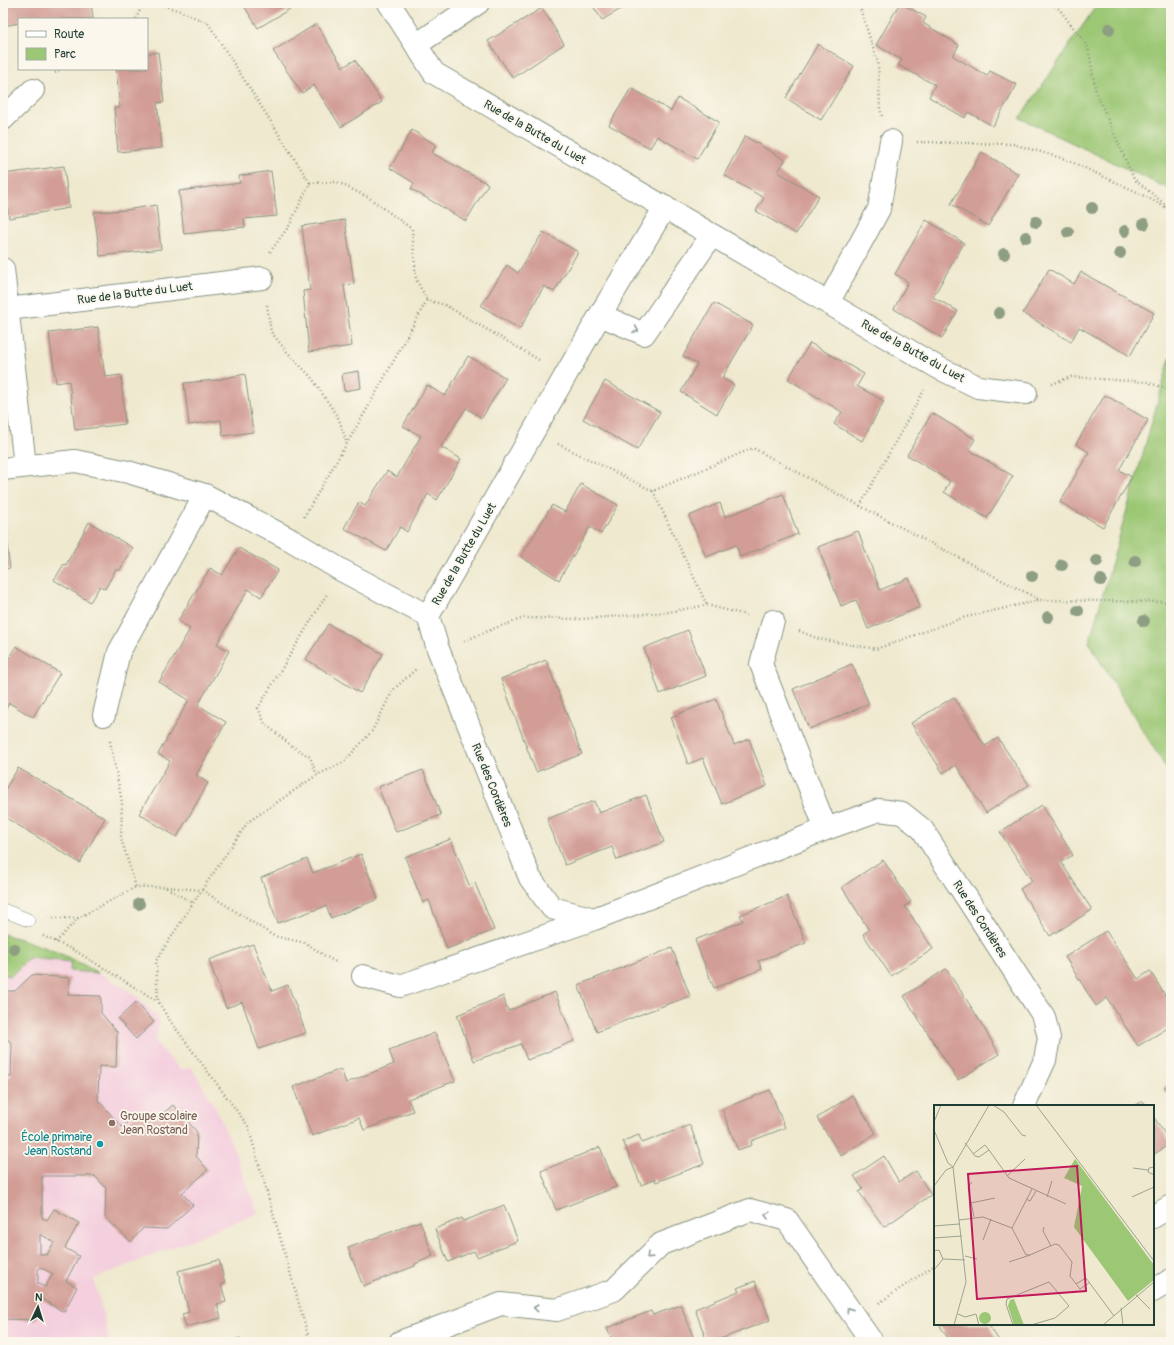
<svg xmlns="http://www.w3.org/2000/svg" width="1174" height="1345" font-family="Pangolin,sans-serif">
  <rect width="100%" height="100%" fill="#fbf7ec"/>
  <filter id="ink" filterUnits="userSpaceOnUse"><feTurbulence type="fractalNoise" baseFrequency=".025" numOctaves="2"/><feDisplacementMap in="SourceGraphic" scale="8" xChannelSelector="R" yChannelSelector="G"/><feConvolveMatrix kernelMatrix="1 2 1 2 8 2 1 2 1" color-interpolation-filters="sRGB"/></filter>
  <filter id="wash" filterUnits="userSpaceOnUse"><feTurbulence type="fractalNoise" baseFrequency=".012" numOctaves="4" result="noise"/><feDisplacementMap in="SourceGraphic" scale="16" xChannelSelector="R" yChannelSelector="G"/><feGaussianBlur stdDeviation="0.9" result="paint"/><feColorMatrix in="noise" values="0 0 0 0 0 0 0 0 0 0 0 0 0 0 0 0 0 1.4 0 .05"/><feComposite in="paint" operator="in"/></filter>
  <g filter="url(#wash)">
    <rect width="100%" height="100%" fill="#efe9cf"/>
    <path fill="#f4cfde" d="M3 934 37 944 81 963 130 991 160 1019 155 1042 181 1070 191 1067 214 1105 230 1140 258 1213 94 1279 110 1342H3Z"/>
    <path fill="#9cc774" stroke="#5e8254" d="M1098 3H1171V190L1020 118Z
      M1171 355V776L1089 643Z
      M3 934C36 943 68 955 98 973L70 971 71 962 29 958 11 976 3 975Z"/>
    <g id="blocks">
      <path fill="#d29d95" fill-rule="evenodd" d="M3 3H91L93 19H19V23L3 26Z
        M242 3H300L258 28Z
        M591 3H631L602 20Z
        M900 3 926 17 923 23 959 45 953 56 987 76 990 71 1017 85 993 126 968 112 965 118 929 97 935 85 898 65 902 60 876 45Z
        M542 8 564 44 513 78 488 41Z
        M316 24 343 67 355 60 382 102 341 127 314 85 302 93 273 51Z
        M818 44 854 66 821 120 786 98Z
        M158 52 164 102 157 103 162 148 118 152 114 108H120L116 69H147V54Z
        M631 88 671 111 678 98 719 122 697 159 657 136 650 148 609 125Z
        M412 130 436 145 432 153 488 184 466 221 411 189 414 183 390 168Z
        M745 136 785 160 778 172 819 196 796 234 756 211 764 198 724 175Z
        M982 152 1018 174 988 226 951 204Z
        M64 166 69 208 9 218 3 174Z
        M271 171 277 216 244 219 245 227 184 234 179 191 240 183 239 176Z
        M156 205 161 249 100 256 94 212 126 210Z
        M345 220 354 284 344 285 352 346 309 352 303 291 310 290 302 226Z
        M926 220 964 243 933 297 958 311 942 338 894 309 908 282 895 274Z
        M543 232 578 252 554 292 544 286 520 329 481 306 507 265 518 273Z
        M1049 269 1074 284 1081 272 1154 313 1130 356 1079 327 1071 342 1023 313Z
        M714 303 753 325 722 378 734 385 717 414 681 392 697 364 683 356Z
        M98 327 105 377 121 375 125 424 75 430 69 381 56 383 49 333Z
        M810 343 864 374 857 386 884 401 862 441 834 424 842 412 788 379Z
        M468 356 506 378 482 418 466 408 441 447 461 459 437 500 428 494 407 532 400 527 386 551 344 528 359 502 365 506 387 471 397 477 421 436 403 426 427 385 445 396Z
        M359 371 361 388 344 391 342 374Z
        M245 374 253 432 223 436 221 420 189 425 184 383 216 380Z
        M605 381 660 412 637 450 583 419Z
        M1105 395 1148 420 1119 470 1132 477 1103 527 1060 502 1089 452 1076 444Z
        M932 413 975 439 969 450 1013 476 987 518 944 492 950 481 907 455Z
        M581 484 618 505 601 534 590 527 559 580 521 557 552 505 565 512Z
        M783 494 798 534 740 557 736 545 706 557 689 516 720 503 725 517Z
        M3 519 10 568 3 569Z
        M89 522 133 548 119 571 116 569 105 589 100 586 90 602 54 580 64 564 66 565Z
        M858 531 880 590 909 578 920 607 868 629 856 600 841 606 818 547Z
        M239 548 278 570 261 597 248 589 217 644 229 651 198 705 226 722 196 775 208 783 177 837 139 814 170 761 158 754 189 700 159 682 190 629 178 621 210 568 222 575Z
        M328 624 383 654 360 693 306 659Z
        M688 630 706 676 660 694 644 648Z
        M16 646 60 673 33 717 9 703 3 714V668Z
        M546 660 582 754 536 772 501 679Z
        M852 664 869 704 809 729 793 689Z
        M954 697 985 746 998 738 1029 785 986 813 956 765 943 773 911 723Z
        M716 699 734 745 749 739 767 786 722 804 703 758 688 764 671 717Z
        M18 768 105 818 80 863 3 816V793Z
        M423 770 441 815 396 832 378 787Z
        M646 795 664 842 617 860 612 847 565 865 547 819 594 801 599 813Z
        M1042 805 1073 855 1061 862 1092 910 1050 936 1020 889 1032 881 1000 832Z
        M451 839 469 885 475 883 494 930 447 949 429 900 423 903 405 857Z
        M361 854 378 899 331 918 326 906 278 923 261 878 307 859 313 873Z
        M883 860 911 902 905 906 933 949 891 976 863 934 869 930 842 887Z
        M787 896 806 943 758 961 762 969 714 988 695 940 743 921 740 915Z
        M1106 931 1138 979 1150 971 1171 1005V1026L1138 1046 1107 998 1096 1006 1065 957Z
        M253 944 272 991 288 985 306 1033 259 1049 242 1002 226 1008 209 960Z
        M672 948 690 996 644 1013 597 1032 578 985Z
        M946 969 974 1011 999 1054 958 1080 904 996Z
        M32 975 70 978 68 995 101 996V1013L117 1032 116 1067 99 1066 98 1100 122 1127 135 1116 159 1117 173 1105 197 1132 196 1156 208 1170 182 1193 193 1205 167 1229 143 1228 131 1242 105 1217 106 1188 95 1176H42V1218L47 1220 54 1209 79 1223 65 1248 79 1256 66 1281 77 1287 64 1312 39 1298 37 1302 36 1320 3 1319V1077H11L12 1044 3 1034V991H15ZM40 1234 54 1242 47 1255 40 1254ZM40 1267 53 1274 45 1287 38 1284V1270Z
        M555 992 574 1041 527 1060 521 1044 474 1061 457 1015 503 996 508 1011Z
        M136 1002 154 1022 136 1039 118 1019Z
        M435 1033 455 1081 408 1099 413 1111 364 1130 359 1118 312 1136 293 1087 341 1069 346 1083 394 1064 389 1050Z
        M1171 1083V1097L1164 1087Z
        M770 1090 785 1128 751 1141 752 1145 738 1150 722 1109Z
        M852 1095 876 1133 841 1156 817 1118Z
        M1143 1101 1147 1106H1134Z
        M1153 1116 1171 1143 1153 1155Z
        M690 1125 704 1164 656 1182 655 1179 641 1185 623 1141 639 1135 642 1143Z
        M600 1147 616 1187 556 1210 541 1171Z
        M884 1156 899 1182 916 1171 931 1195 884 1227 859 1192 863 1189 854 1176Z
        M504 1205 518 1241 477 1257 474 1251 448 1262 435 1229 462 1218 464 1221Z
        M420 1221 433 1256 415 1264V1266L363 1286 348 1248Z
        M219 1260 225 1283 221 1284 226 1302 217 1304 221 1318 186 1327 182 1314 189 1312 178 1271Z
        M755 1281 770 1320 723 1338 707 1342 695 1309 739 1291 737 1288Z
        M681 1305 695 1342H613L607 1328 651 1311 653 1315Z
        M942 1324H988L1000 1342H953L952 1340 950 1341 940 1326Z
        M240 1338 241 1342H226Z"/>
    </g>
  </g>
  <g filter="url(#ink)">
    <use href="#blocks" fill-opacity="0" stroke="#879382" stroke-width="1"/>
    <g fill="none" stroke-linecap="round" stroke-linejoin="round">
      <defs>
        <path id="service" d="M3 910 28 920"/>
        <path id="minor" d="M389 3 434 73 767 267 937 367 978 387 1026 393
          M416 45 478 3
          M3 119 33 90
          M3 269 25 466
          M828 303 879 209 891 141
          M8 309 262 278
          M600 315 644 334 712 235
          M3 469 75 461 128 472 205 495 291 540 341 570 428 616 600 315 665 207
          M428 616 438 649 530 878 552 908 594 919 826 829 879 810 902 813 922 829 1044 1017 1049 1038 1045 1060 1024 1106
          M773 621 761 664 826 829
          M104 715 119 652 205 495
          M363 976 400 986 594 919
          M1153 1217 1171 1206
          M1153 1291 1171 1280
          M400 1342 501 1304 557 1310 614 1290 661 1244 750 1210 787 1220 872 1342"/>
      </defs>
      <use href="#service" stroke="#879382" stroke-width="14"/>
      <use href="#minor" stroke="#879382" stroke-width="24"/>
      <path stroke="#879382" stroke-width="2.5" stroke-dasharray="1 3" stroke-linecap="butt" d="M156 3 180 11 208 23 310 183
        M857 3 861 11 878 63 880 108 882 116
        M1052 3 1060 10 1088 47 1096 92 1134 179 1168 207
        M136 19 143 3
        M55 73 61 69
        M917 142 1013 144 1065 159 1135 191 1171 210
        M270 252 289 226 310 183 337 182 368 197 412 229 416 279 427 300
        M267 305 271 332 288 353 312 378 339 419 347 444
        M1052 384 1071 377 1147 382 1171 390
        M558 444 653 491 753 448 860 506 1040 600 1171 602
        M653 491 707 605
        M860 506 924 390
        M304 517 371 402 427 300 445 305 541 361
        M799 631 819 639 876 649 962 618 1040 600
        M464 641 495 628 524 618 582 619 668 612 707 605 746 615
        M110 741 122 802 121 838 136 887H165L193 903
        M317 775 310 757 292 746 265 724 258 708 327 594
        M166 887 202 890 274 936 306 943 325 956 338 963
        M49 918H78
        M43 936 74 950 157 1001
        M56 942 78 918 136 887
        M879 1303 935 1265
        M310 1342 248 1126 168 1018 158 1001 156 961 193 903 248 822 317 775 344 762 372 731 393 690 416 669"/>
      <use href="#service" stroke="#fff" stroke-width="13"/>
      <use href="#minor" stroke="#fff" stroke-width="22"/>
    </g>
    <g fill="#8e9e83">
      <circle cx="1109" cy="29" r="6"/>
      <circle cx="1092" cy="208" r="6"/>
      <circle cx="1036" cy="222" r="6"/>
      <circle cx="1144" cy="224" r="6"/>
      <circle cx="1125" cy="231" r="6"/>
      <circle cx="1068" cy="232" r="6"/>
      <circle cx="1026" cy="237" r="6"/>
      <circle cx="1120" cy="253" r="6"/>
      <circle cx="1004" cy="254" r="6"/>
      <circle cx="999" cy="313" r="6"/>
      <circle cx="1097" cy="561" r="6"/>
      <circle cx="1135" cy="561" r="6"/>
      <circle cx="1062" cy="565" r="6"/>
      <circle cx="1032" cy="576" r="6"/>
      <circle cx="1101" cy="580" r="6"/>
      <circle cx="1078" cy="611" r="6"/>
      <circle cx="1048" cy="617" r="6"/>
      <circle cx="1144" cy="621" r="6"/>
      <circle cx="139" cy="904" r="6"/>
      <circle cx="14" cy="949" r="6"/>
    </g>
    <defs><path id="oneway-chevron" d="M-2-3.5L2.5 0L-2 3.5" fill="none" stroke-width="1.6" stroke-linecap="round" stroke-linejoin="round"/></defs>
    <g stroke="#8f9e9a">
      <use href="#oneway-chevron" transform="translate(636 330) rotate(23)"/>
      <use href="#oneway-chevron" transform="translate(767 1215) rotate(-165)"/>
      <use href="#oneway-chevron" transform="translate(649 1256) rotate(136)"/>
      <use href="#oneway-chevron" transform="translate(536 1308) rotate(-174)"/>
      <use href="#oneway-chevron" transform="translate(849 1310) rotate(-125)"/>
    </g>
  </g>
  <circle fill="#8d6e63" stroke="#fbf7ec" stroke-width="1.5" cx="112" cy="1123" r="4"/>
  <circle fill="#0f9aa8" stroke="#fbf7ec" stroke-width="1.5" cx="100" cy="1144" r="4"/>
  <g text-anchor="middle" stroke-width="3.5" stroke-linejoin="round" paint-order="stroke">
    <g font-size="12" fill="#1f3d34" stroke="#fbf7ec">
      <text transform="translate(535 132) rotate(30)" y="4">Rue de la Butte du Luet</text>
      <text transform="translate(135 293) rotate(-7)" y="4">Rue de la Butte du Luet</text>
      <text transform="translate(913 351) rotate(29)" y="4">Rue de la Butte du Luet</text>
      <text transform="translate(464 554) rotate(-60)" y="4">Rue de la Butte du Luet</text>
      <text transform="translate(492 785) rotate(68)" y="4">Rue des Cordières</text>
      <text transform="translate(980 919) rotate(57)" y="4">Rue des Cordières</text>
    </g>
    <g font-size="12" fill="#785e54" stroke="#fbf7ec" text-anchor="start">
      <text x="120" y="1120">Groupe scolaire<tspan x="120" dy="14">Jean Rostand</tspan></text>
    </g>
    <g font-size="12" fill="#0d838f" stroke="#fbf7ec" text-anchor="end">
      <text x="92" y="1141">École primaire<tspan x="92" dy="14">Jean Rostand</tspan></text>
    </g>
  </g>
  <g transform="translate(934 1105)">
    <rect width="220" height="220" fill="#efe9cf"/>
    <path d="M141 54 220 160V175L194 196 140 122 148 81 130 73ZM80 194 90 220H80L74 201 76 195ZM45 213a6 6 0 1 1 12 0a6 6 0 1 1-12 0Z" fill="#9cc774"/>
    <path fill="none" stroke="#9ca491" stroke-width="1" d="M59 0 70 7 88 30 92 31M102 0 220 156M0 17 7 0M0 25 14 58 19 62M31 38 41 51 45 52 55 45 75 73 132 99M39 49 51 40 55 45M220 62 215 63 214 67 220 70M199 63 214 65M73 71 91 54M38 77 34 82 40 112M0 81 12 65 19 62M113 92 118 76M198 92 220 82M92 94 96 96 102 86M37 98 61 93M25 115 49 112 78 123 98 84M0 121 25 119M110 122 109 126 117 141M78 123 92 150H96L121 139 125 140 138 157 136 171 146 184 155 178M0 133 28 131M49 135 57 114M0 146 5 145 9 154M31 151 43 154M75 157 96 150M0 165 9 154 31 155M142 179 152 173 180 211M202 190 216 204M187 203 189 220M24 209 31 212 42 209 45 220M20 220 32 177 19 62 55 0M79 220 72 199 73 194 115 177 135 201 121 213 97 220M169 220 220 177"/>
    <path fill="#c2185b" fill-opacity="0.15" stroke="#c2185b" stroke-width="2" d="M143 61 152 186 43 194 34 69Z"/>
    <rect width="220" height="220" fill="none" stroke="#1f3d34" stroke-width="2"/>
  </g>
  <rect width="1174" height="1345" fill="none" stroke="#fbf7ec" stroke-width="16"/>
  <rect x="18" y="18" width="130" height="52" fill="#fbf7ec" stroke="#a3ada2"/>
  <rect x="26" y="31" width="20" height="6" fill="#ffffff" stroke="#a3ada2"/>
  <text x="54" y="38" font-size="12" fill="#1f3d34">Route</text>
  <rect x="26" y="48" width="20" height="12" fill="#9cc774" stroke="#a3ada2"/>
  <text x="54" y="58" font-size="12" fill="#1f3d34">Parc</text>
  <g transform="translate(38 1307) rotate(4)" stroke="#fbf7ec" stroke-width="3" paint-order="stroke">
  <path d="M0-3L7 15L0 10L-7 15Z" fill="#1f3d34"/>
  <text y="-6" font-size="11" font-weight="bold" text-anchor="middle" fill="#1f3d34">N</text>
  </g>
</svg>
